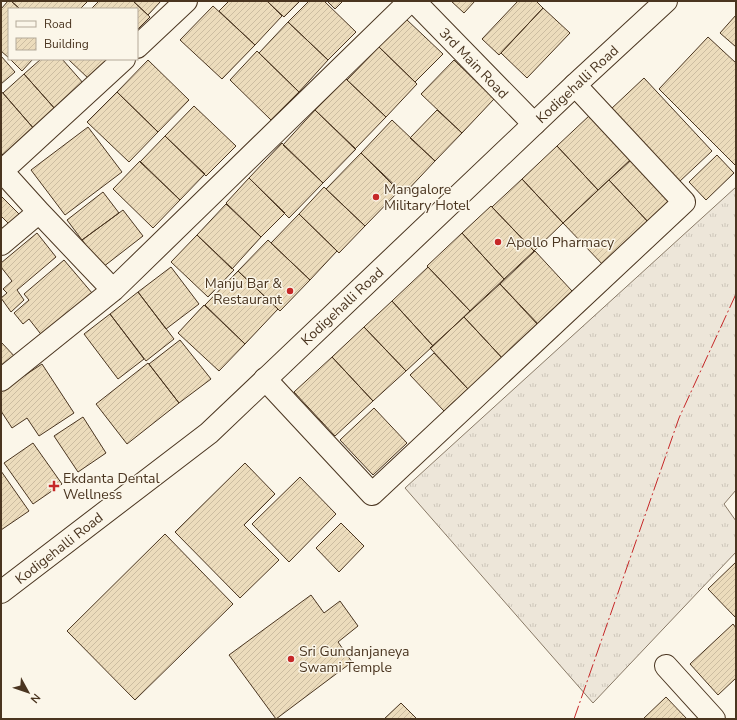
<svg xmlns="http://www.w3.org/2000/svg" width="737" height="720" font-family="'Nunito Sans',sans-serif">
  <defs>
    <pattern id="grass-tufts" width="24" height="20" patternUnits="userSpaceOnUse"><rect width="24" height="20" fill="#ede6d9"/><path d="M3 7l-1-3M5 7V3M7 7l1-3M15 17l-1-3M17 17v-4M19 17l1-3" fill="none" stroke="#cdc6ba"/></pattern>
    <pattern id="building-hatch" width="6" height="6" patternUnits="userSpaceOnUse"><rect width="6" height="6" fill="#ecdcbc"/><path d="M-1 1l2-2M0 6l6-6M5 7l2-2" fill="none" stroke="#ccbda1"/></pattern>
  </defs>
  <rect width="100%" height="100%" fill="#fbf6e9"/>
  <path fill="url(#grass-tufts)" stroke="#887966" d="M736 187V490L724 504 736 521V552L593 703 405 488Z"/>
  <path fill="url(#building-hatch)" stroke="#4a3520" d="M8 1H11L20 9H9V58L1 51V9Z
    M11 1H88L80 9H20Z
    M99 1H133L150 17 137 30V9H91Z
    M133 1H161L148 15Z
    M229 1H267L282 16 255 45 219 11Z
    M267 1H300L284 17Z
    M309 1H324L356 32 328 60 288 22Z
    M327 1H343L335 9Z
    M451 1H475L464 13Z
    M518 1H536L543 8 499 55 482 39Z
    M213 6 255 45 222 79 180 40Z
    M543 8 570 33 527 78 501 53Z
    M736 15V47L720 33Z
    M406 19 443 54 415 82 379 47Z
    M288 22 328 60 299 92 259 53Z
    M708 37 736 63V166L659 89Z
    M379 47 417 84 386 117 347 80Z
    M257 51 299 92 271 120 230 80Z
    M1 56 15 72 1 84Z
    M10 59H33L22 71Z
    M41 59H62L84 84 55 109 24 74Z
    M68 59H110L90 80Z
    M148 60 189 100 158 132 117 92Z
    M454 60 494 99 462 133 421 94Z
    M24 74 57 111 35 130 3 93Z
    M644 78 712 151 679 182 610 110Z
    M346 79 386 117 355 149 315 110Z
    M1 91 35 130 5 157 1 153Z
    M117 92 158 132 129 162 87 122Z
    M194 106 236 146 206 176 165 136Z
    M315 110 356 149 323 183 283 145Z
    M437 110 462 133 435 161 410 138Z
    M590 115 631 159 598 190 557 146Z
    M392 120 435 161 404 194 361 153Z
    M88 127 122 172 65 215 31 170Z
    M165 136 205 174 180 200 140 162Z
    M282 143 323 183 289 218 249 178Z
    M557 146 598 190 563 223 522 179Z
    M361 153 399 191 365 226 326 189Z
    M717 155 734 173 706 200 689 182Z
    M631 160 672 203 650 224 609 180Z
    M140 161 180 200 153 228 113 189Z
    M249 178 285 213 261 237 226 203Z
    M522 179 563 223 534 251 492 207Z
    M609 180 650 224 605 267 563 223Z
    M324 187 365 226 339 253 299 214Z
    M103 192 119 213 82 240 67 220Z
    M1 196 21 216 11 226 1 216Z
    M226 204 261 237 232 269 197 235Z
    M491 206 534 251 504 279 462 233Z
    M123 210 143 236 103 267 82 240Z
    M299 214 337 251 310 280 271 243Z
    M37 233 56 257 17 290 24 300 11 312 1 298 7 293 3 289 12 281 1 267V263Z
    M462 233 504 279 470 311 427 266Z
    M197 235 234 270 208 297 171 262Z
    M268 240 310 280 280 311 238 271Z
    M535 251 572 291 537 324 500 284Z
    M64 260 98 300 47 342 29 319 23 324 14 313 29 300 24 294Z
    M171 267 199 304 166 329 138 292Z
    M428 267 470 311 433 346 392 301Z
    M238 271 278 309 245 344 205 305Z
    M500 284 540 326 504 360 464 317Z
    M138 292 174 339 146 361 110 314Z
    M392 301 433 346 406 371 364 327Z
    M204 305 245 344 219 371 178 333Z
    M110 314 144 359 118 379 84 334Z
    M464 317 504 360 468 389 430 348Z
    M364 327 406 371 373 401 332 357Z
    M180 340 211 379 179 403 149 364Z
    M1 342 18 360 1 376Z
    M434 353 468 389 444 411 410 375Z
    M332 357 373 401 335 436 294 392Z
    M148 363 179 403 127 444 96 404Z
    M42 364 74 413 39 436 27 418 12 428 1 411V391Z
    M374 408 407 443 373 475 340 440Z
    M83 417 106 453 78 472 54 436Z
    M33 443 62 484 33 504 4 463Z
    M245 463 275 494 244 525 279 560 240 598 175 532Z
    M1 471 29 511 1 530Z
    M300 477 336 514 289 562 252 524Z
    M341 523 364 546 339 572 316 548Z
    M165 534 233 604 135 700 67 631Z
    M736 562V616L735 617 708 589Z
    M311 595 324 613 340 601 358 626 338 642 352 662 276 719 229 655Z
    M733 624 736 628V678L718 695 690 664Z
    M666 697 687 719H643Z
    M401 703 417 719H384Z"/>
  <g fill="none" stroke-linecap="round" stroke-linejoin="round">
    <defs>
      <path id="minor" d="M414 1 534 124
        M137 47 186 1
        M2 171 39 212
        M1 172 124 59
        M1 244 39 212 113 290
        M265 379 372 494 684 202 575 85
        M1 380 113 290 410 1
        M666 666 714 719"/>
      <path id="secondary" d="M1 592 209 433 575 85 666 1"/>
    </defs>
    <use href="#minor" stroke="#4a3520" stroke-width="24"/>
    <use href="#secondary" stroke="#4a3520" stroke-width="24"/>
    <use href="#minor" stroke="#fbf6e9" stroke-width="22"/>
    <use href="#secondary" stroke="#fbf6e9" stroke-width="22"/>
    <path stroke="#c62828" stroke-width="1" stroke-dasharray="14 3 2 3" stroke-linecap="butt" d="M574 719 679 418 736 294"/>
  </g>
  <g fill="#c62828" stroke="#fbf6e9" stroke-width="1.5">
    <circle cx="376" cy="197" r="4"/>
    <circle cx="498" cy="242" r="4"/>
    <circle cx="290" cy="291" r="4"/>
    <path d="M52 480h4v4h4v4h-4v4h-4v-4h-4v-4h4z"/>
    <circle cx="291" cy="659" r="4"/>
  </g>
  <g text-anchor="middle" stroke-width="3" stroke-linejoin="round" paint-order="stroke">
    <g font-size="14" fill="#4a3520" stroke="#fbf6e9">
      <text transform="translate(474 63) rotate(46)" y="5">3rd Main Road</text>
      <text transform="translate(577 84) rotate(-43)" y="5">Kodigehalli Road</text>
      <text transform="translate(342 306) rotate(-43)" y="5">Kodigehalli Road</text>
      <text transform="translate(59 548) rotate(-38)" y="5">Kodigehalli Road</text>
    </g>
    <g font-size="14" fill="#4a3520" stroke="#fbf6e9" text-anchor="start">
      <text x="384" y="194">Mangalore<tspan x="384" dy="16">Military Hotel</tspan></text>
      <text x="506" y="247">Apollo Pharmacy</text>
      <text x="282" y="288" text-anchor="end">Manju Bar &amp;<tspan x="282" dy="16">Restaurant</tspan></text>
      <text x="63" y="483">Ekdanta Dental<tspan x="63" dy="16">Wellness</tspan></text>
      <text x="299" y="656">Sri Gundanjaneya<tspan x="299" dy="16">Swami Temple</tspan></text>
    </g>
  </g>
  <rect width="737" height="720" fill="none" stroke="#4a3520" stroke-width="4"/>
  <rect x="8" y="8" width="130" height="52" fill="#fbf6e9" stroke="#b4a999"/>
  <rect x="16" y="21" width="20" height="6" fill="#fbf6e9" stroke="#b4a999"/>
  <text x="44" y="28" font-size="12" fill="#4a3520">Road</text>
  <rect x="16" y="38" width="20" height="12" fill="url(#building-hatch)" stroke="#b4a999"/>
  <text x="44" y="48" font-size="12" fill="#4a3520">Building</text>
  <g transform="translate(28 692) rotate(130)" stroke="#fbf6e9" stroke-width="3" paint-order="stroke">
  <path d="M0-3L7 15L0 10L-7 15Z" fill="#4a3520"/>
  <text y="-6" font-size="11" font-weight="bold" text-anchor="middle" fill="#4a3520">N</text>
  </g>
</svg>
